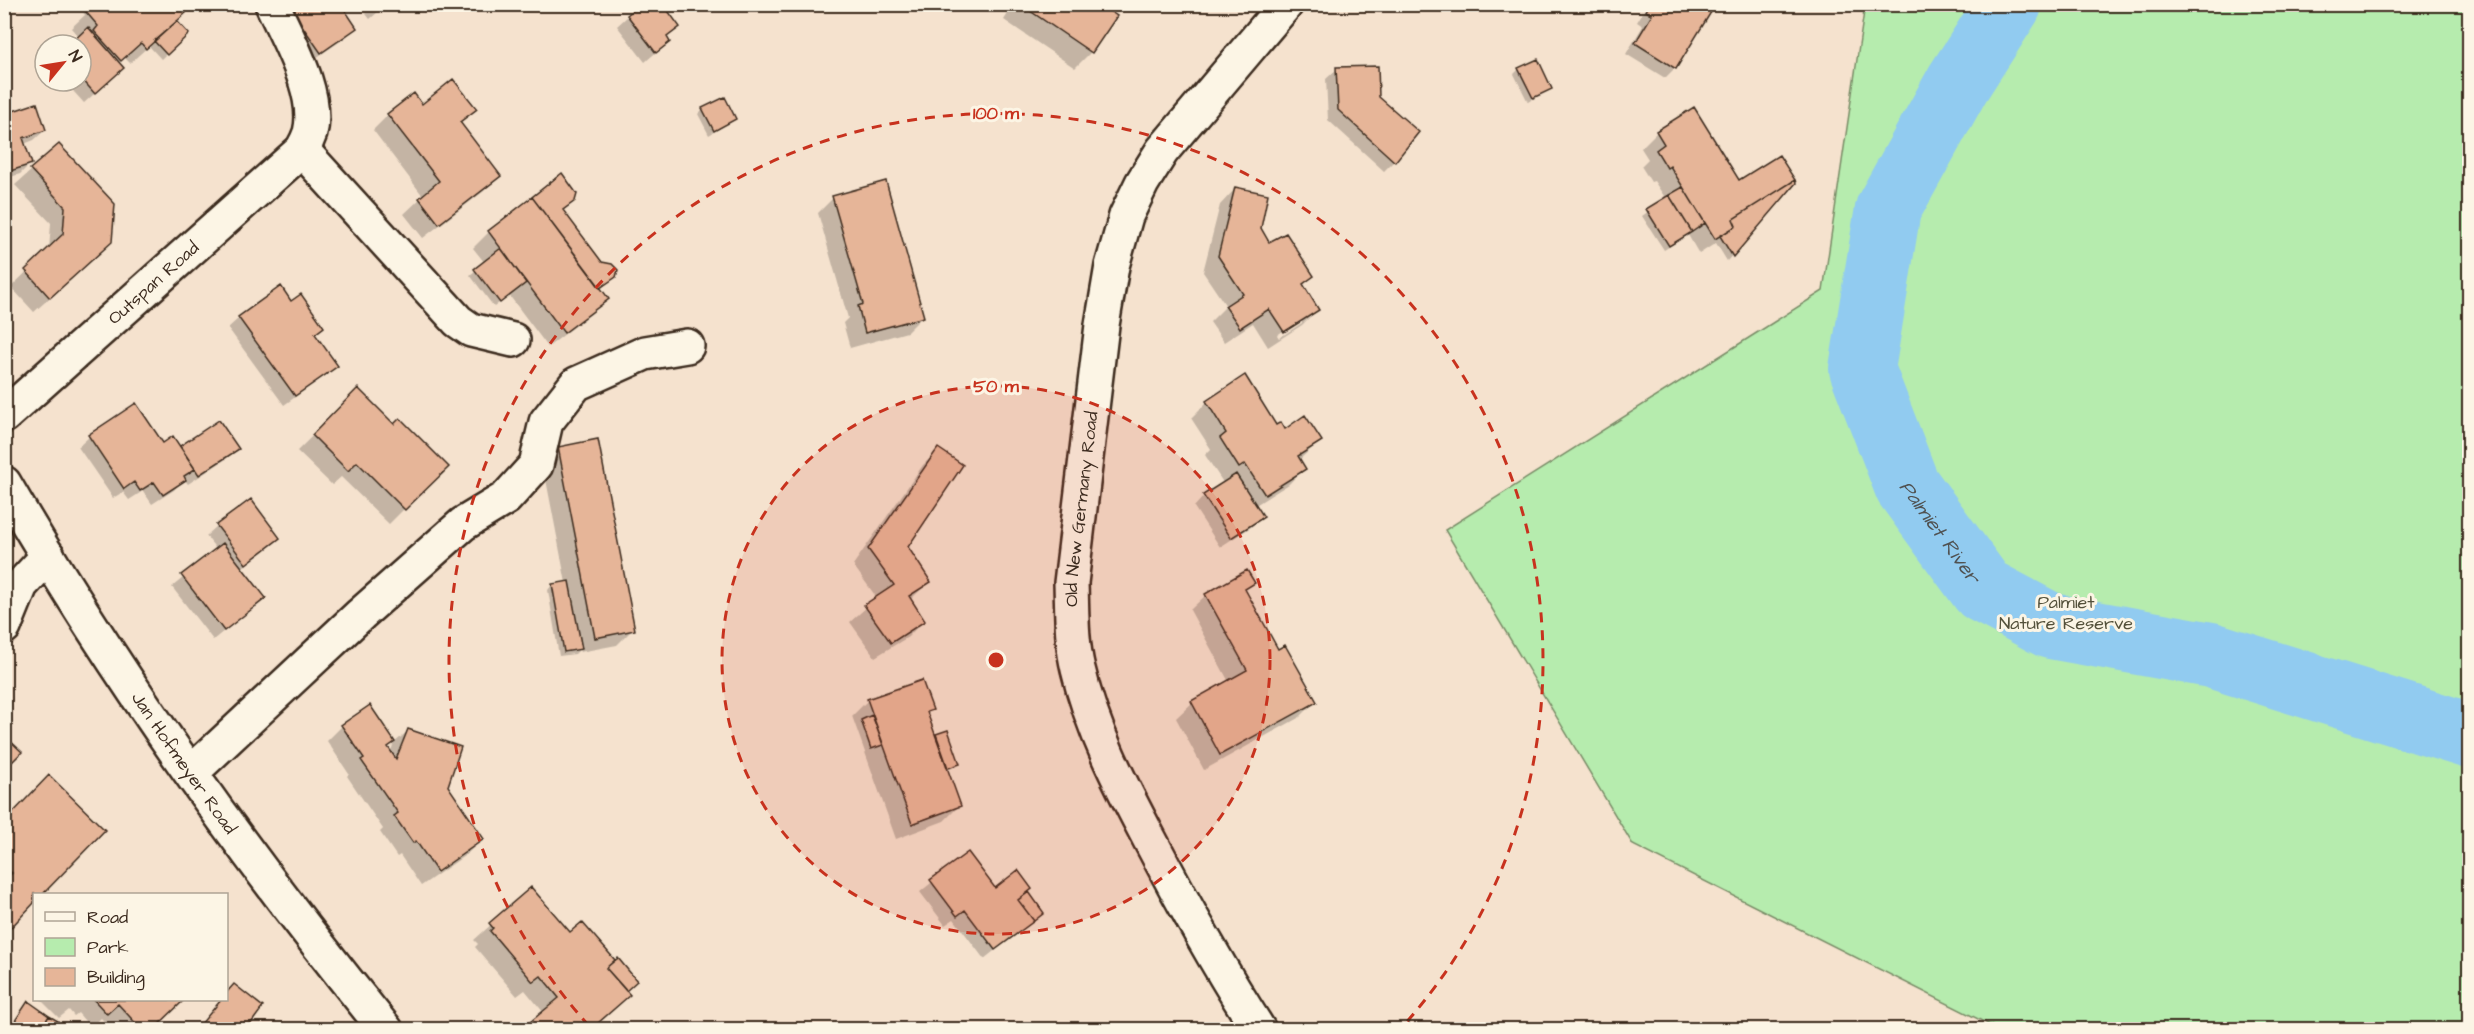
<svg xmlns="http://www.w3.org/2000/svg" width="2474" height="1034" font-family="'Architects Daughter',sans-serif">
  <rect width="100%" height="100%" fill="#f5e2ce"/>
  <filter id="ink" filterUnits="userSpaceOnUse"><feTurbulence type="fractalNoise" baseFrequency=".0167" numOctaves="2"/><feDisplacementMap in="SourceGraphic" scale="12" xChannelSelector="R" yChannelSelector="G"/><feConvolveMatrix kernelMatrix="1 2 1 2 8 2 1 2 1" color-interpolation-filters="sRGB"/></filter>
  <g filter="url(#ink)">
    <path fill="#b6ecae" stroke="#788b66" stroke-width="1.5" d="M1865 5H2469V1029H1998L1633 845 1445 530 1823 291Z"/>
    <path fill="#0003" fill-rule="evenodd" d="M91 4H180L176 21 187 34 161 59 149 46 130 63 125 58 118 63 112 78 84 103 64 81H81V45H71L79 37 71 28 85 15 83 12Z
      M290 4H339L355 28 345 38 310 62Z
      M358 4H387L370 19Z
      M1014 4H1096L1114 17 1091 52 1075 68 1004 20Z
      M1648 4H1714L1675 68 1665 78 1626 54 1643 26 1637 22Z
      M628 16 678 26 666 38 668 42 645 62 617 26Z
      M1337 69 1378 98 1394 161 1384 171 1328 120 1326 79Z
      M1519 69 1550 88 1528 102 1514 74Z
      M421 106 475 109 459 124 499 175 484 191 423 238 404 214 423 196 373 130 388 115Z
      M703 109 734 119 709 135 698 114Z
      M1694 109 1739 182 1795 183 1727 261 1716 243 1699 254 1688 235 1664 250 1642 216 1666 199 1654 181 1651 182 1641 166 1648 159 1641 148 1657 132Z
      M4 115 45 130 34 140 24 144 30 164 20 174 4 179Z
      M59 146 94 258 34 312 11 287 49 250 51 223 15 185Z
      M1235 189 1269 244 1312 276 1303 286 1318 309 1302 325 1268 347 1253 323 1224 342 1210 322 1226 306 1203 272 1220 205ZM1302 319V323L1279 338 1277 335Z
      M833 198 923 316 907 332 850 348 843 323 848 318 818 213Z
      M533 199 574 201 562 212 601 263 615 276 600 290 607 299 591 314 548 347 509 295 494 307 470 275 485 263 473 248 489 232Z
      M291 303 322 327 314 335 336 366 325 376 284 405 228 328 239 318Z
      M1244 377 1276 427 1320 441 1299 460 1304 468 1289 484 1254 506 1262 517 1251 527 1220 547 1194 507 1204 496 1224 484 1205 455 1211 449 1191 418 1207 402Z
      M358 391 394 426 446 467 389 524 341 477 332 485 297 451Z
      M135 405 163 445 179 448 219 422 237 449 226 459 188 484 184 479 174 490 152 504 143 491 129 500 123 492 113 498 78 447 89 437Z
      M559 448 633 629 617 645 580 652 579 650 575 654 559 656 548 590 552 585 566 583 543 464Z
      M938 450 906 547 929 582 910 600 923 621 908 637 875 657 850 622 877 598 853 565 923 465Z
      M217 526 278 538 241 569 264 598 213 640 172 587 217 550 206 536Z
      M1253 583 1244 591 1278 651 1315 702 1300 717 1204 770 1176 718 1192 703 1229 682 1190 610 1206 595Z
      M921 682 931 709 926 714 935 737 947 732 958 764 947 771 959 806 944 821 896 839 852 716 867 701Z
      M342 726 387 748 390 753 394 743 408 731 482 839 467 854 421 886 400 855 397 857 380 832 383 829 347 776 349 774 327 741Z
      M4 823 103 830 41 894H34V901L4 933Z
      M967 854 995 890 1027 892 1042 913 984 959 954 919 945 925 920 892Z
      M531 889 569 935 610 967 628 995 590 1030H525L544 1013 525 990 517 996 475 947 478 944 474 940Z
      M41 1000H179L181 1001 152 1030H112L101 1018 91 1028 78 1013 74 1016 69 1010 59 1018Z
      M221 1000H226L244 1030H195Z"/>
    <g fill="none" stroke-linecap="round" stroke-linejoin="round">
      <path stroke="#91cbf0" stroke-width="66" id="s1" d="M2009 4 1958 83 1888 209 1862 369 1907 486 1983 590 2051 626 2211 655 2470 736"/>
    </g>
    <path fill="#e6b598" stroke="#3b2a1e" stroke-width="1.5" d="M94 4H180L186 13 146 49 141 43 121 61 94 31 98 26 86 12Z
      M292 4H341L357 28 321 53 289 7Z
      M640 4H663L680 27 667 37 670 42 656 53 627 15Z
      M1020 4H1099L1117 16 1092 53Z
      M1650 4H1716L1676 69 1635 43 1652 15 1646 11Z
      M177 21 189 34 167 55 154 41Z
      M88 27 124 68 95 94 81 78V45H69Z
      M1538 59 1552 89 1533 98 1518 68Z
      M1378 66 1379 97 1419 132 1395 162 1338 110 1336 67Z
      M453 79 477 109 460 122 501 176 439 224 419 198 439 181 387 114 414 93 422 104Z
      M725 97 736 119 714 131 702 108Z
      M37 103 46 130 23 138 32 164 4 173V114Z
      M1694 107 1739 180 1779 155 1795 180 1733 219 1736 226 1715 239 1670 166 1667 168 1656 150 1664 144 1656 131Z
      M59 144 115 204 112 242 50 298 25 270 63 234 65 207 30 169Z
      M562 173 577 194 575 201 563 210 602 262 612 264 618 270 616 277 600 288 532 197Z
      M1795 180 1796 183 1733 257 1720 236 1736 226 1733 219Z
      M886 181 924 317 865 333 858 306 863 304 832 196Z
      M1235 187 1268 194 1261 228 1269 242 1286 233 1314 276 1303 284 1319 310 1284 332 1269 309 1240 328 1225 306 1243 294 1218 256Z
      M1683 187 1705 223 1692 232 1669 195Z
      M1669 195 1692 232 1669 246 1646 209Z
      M532 197 609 299 564 333 488 231Z
      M501 248 526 283 500 303 474 269Z
      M281 286 291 301 301 294 324 327 315 334 338 366 295 396 238 317Z
      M1245 375 1276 425 1281 422 1285 429 1305 415 1322 441 1298 456 1306 469 1265 495 1245 464 1239 468 1220 438 1226 433 1206 401Z
      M358 388 394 424 400 418 449 467 405 510 357 462 348 471 312 435Z
      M136 403 163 443 173 436 195 469 184 476 186 480 163 495 154 482 140 491 134 482 124 489 88 435Z
      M219 420 239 449 199 475 180 446Z
      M598 439 635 630 595 638 558 447Z
      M938 448 963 465 908 547 931 582 909 596 925 621 891 643 864 605 894 585 868 549Z
      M1236 474 1264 517 1231 538 1203 495Z
      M251 499 280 538 246 564 216 525Z
      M223 543 266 598 224 631 181 575Z
      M1247 570 1255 583 1245 589 1278 649 1285 645 1317 702 1220 755 1191 701 1247 670 1205 594Z
      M569 581 582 649 564 652 552 584Z
      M922 680 933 710 927 712 961 806 912 824 867 699Z
      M370 705 395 742 388 747 396 759 408 729 461 747 448 786 484 839 437 872 416 841 413 843 394 816 398 813 361 760 364 758 341 725Z
      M872 715 883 745 871 749 861 720Z
      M948 730 960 764 948 768 936 734Z
      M4 735 22 752 4 770Z
      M49 775 105 830 43 894H34V903L4 935V881L12 873 4 866V822Z
      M968 852 995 888 1018 870 1032 889 1018 900 1034 921 995 950 965 910 957 916 930 880Z
      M531 887 570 932 582 922 615 960 606 968 630 995 590 1030H537L530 1022 559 998 541 976 533 982 490 931 493 928 489 923Z
      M1029 892 1044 913 1034 921 1018 900Z
      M618 958 637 981 626 991 606 968Z
      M4 968 12 974 4 983Z
      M234 984 263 1007 246 1030H196L221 1000H226V993Z
      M94 1000H181L183 1001 153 1030H142L118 1004 107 1014Z
      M28 1001 49 1016 40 1030H9Z
      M49 1016 58 1021 52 1030H40Z"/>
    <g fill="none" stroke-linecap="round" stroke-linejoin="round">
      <defs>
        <g id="minor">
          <path d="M302 150 458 321 471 330 513 340"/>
          <path id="s2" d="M4 416 302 150C305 145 308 139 310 133 320 94 288 40 272 4"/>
          <path id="s3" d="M4 483C115 675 246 858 386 1030"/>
          <path d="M4 627 21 585 48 556"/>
          <path d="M192 772 361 614 463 524 506 498 536 465 546 422 576 384 645 353 687 346"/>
          <path id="s4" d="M1259 1030C1219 968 1184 905 1150 840 1121 785 1092 730 1078 669 1071 641 1072 611 1071 583L1102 325 1112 266 1126 216 1142 183 1162 151 1286 4"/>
        </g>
      </defs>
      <use href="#minor" stroke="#3b2a1e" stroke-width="38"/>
      <use href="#minor" stroke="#fcf5e5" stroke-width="33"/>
    </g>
  </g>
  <circle cx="996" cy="660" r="274" fill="#c8321e" fill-opacity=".12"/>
  <g fill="none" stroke="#c8321e" stroke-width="3" stroke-dasharray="10 8">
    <circle cx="996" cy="660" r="274"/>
    <path d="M589 1026A547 547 0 1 1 1403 1026"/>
  </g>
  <g text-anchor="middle" stroke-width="6" stroke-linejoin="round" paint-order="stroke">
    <g font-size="18" fill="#3b2a1e" stroke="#fcf5e5">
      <text dy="6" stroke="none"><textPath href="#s2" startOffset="200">Outspan Road</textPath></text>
      <text dy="6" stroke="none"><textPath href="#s4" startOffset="566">Old New Germany Road</textPath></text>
      <text dy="6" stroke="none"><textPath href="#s3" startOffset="333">Jan Hofmeyer Road</textPath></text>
    </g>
    <g font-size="18" fill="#54513b" stroke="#fcf5e5">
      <text x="2066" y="608">Palmiet<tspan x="2066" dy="21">Nature Reserve</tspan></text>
    </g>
    <g font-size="20" font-style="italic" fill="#505252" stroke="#fcf5e5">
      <text dy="7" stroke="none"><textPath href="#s1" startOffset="582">Palmiet River</textPath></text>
    </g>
  </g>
  <circle cx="996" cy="660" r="9" fill="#c8321e" stroke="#fcf5e5" stroke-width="3"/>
  <g font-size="18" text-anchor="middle" font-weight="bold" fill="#c8321e" stroke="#fcf5e5" stroke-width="6" stroke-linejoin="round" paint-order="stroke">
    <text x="996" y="119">100 m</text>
    <text x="996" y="392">50 m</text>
  </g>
  <rect width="2474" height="1034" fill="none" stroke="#fcf5e5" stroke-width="24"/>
  <rect x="12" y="12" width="2450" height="1010" fill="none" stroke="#3b2a1e" stroke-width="2" filter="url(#ink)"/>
  <rect x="33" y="893" width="195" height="108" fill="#fcf5e5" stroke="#afa495" stroke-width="1.5"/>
  <rect x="45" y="912" width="30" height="9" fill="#fcf5e5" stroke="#afa495" stroke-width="1.5"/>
  <text x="87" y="923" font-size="18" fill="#3b2a1e">Road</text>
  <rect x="45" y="938" width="30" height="18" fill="#b6ecae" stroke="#afa495" stroke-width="1.5"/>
  <text x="87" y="953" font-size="18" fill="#3b2a1e">Park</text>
  <rect x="45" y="968" width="30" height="18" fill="#e6b598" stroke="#afa495" stroke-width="1.5"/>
  <text x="87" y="983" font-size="18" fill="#3b2a1e">Building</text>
  <g transform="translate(63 63) rotate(60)"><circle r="28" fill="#fcf5e5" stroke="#afa495" stroke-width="1.5"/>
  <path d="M0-4.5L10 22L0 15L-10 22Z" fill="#c8321e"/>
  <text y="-9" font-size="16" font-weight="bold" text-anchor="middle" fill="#3b2a1e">N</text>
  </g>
</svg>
